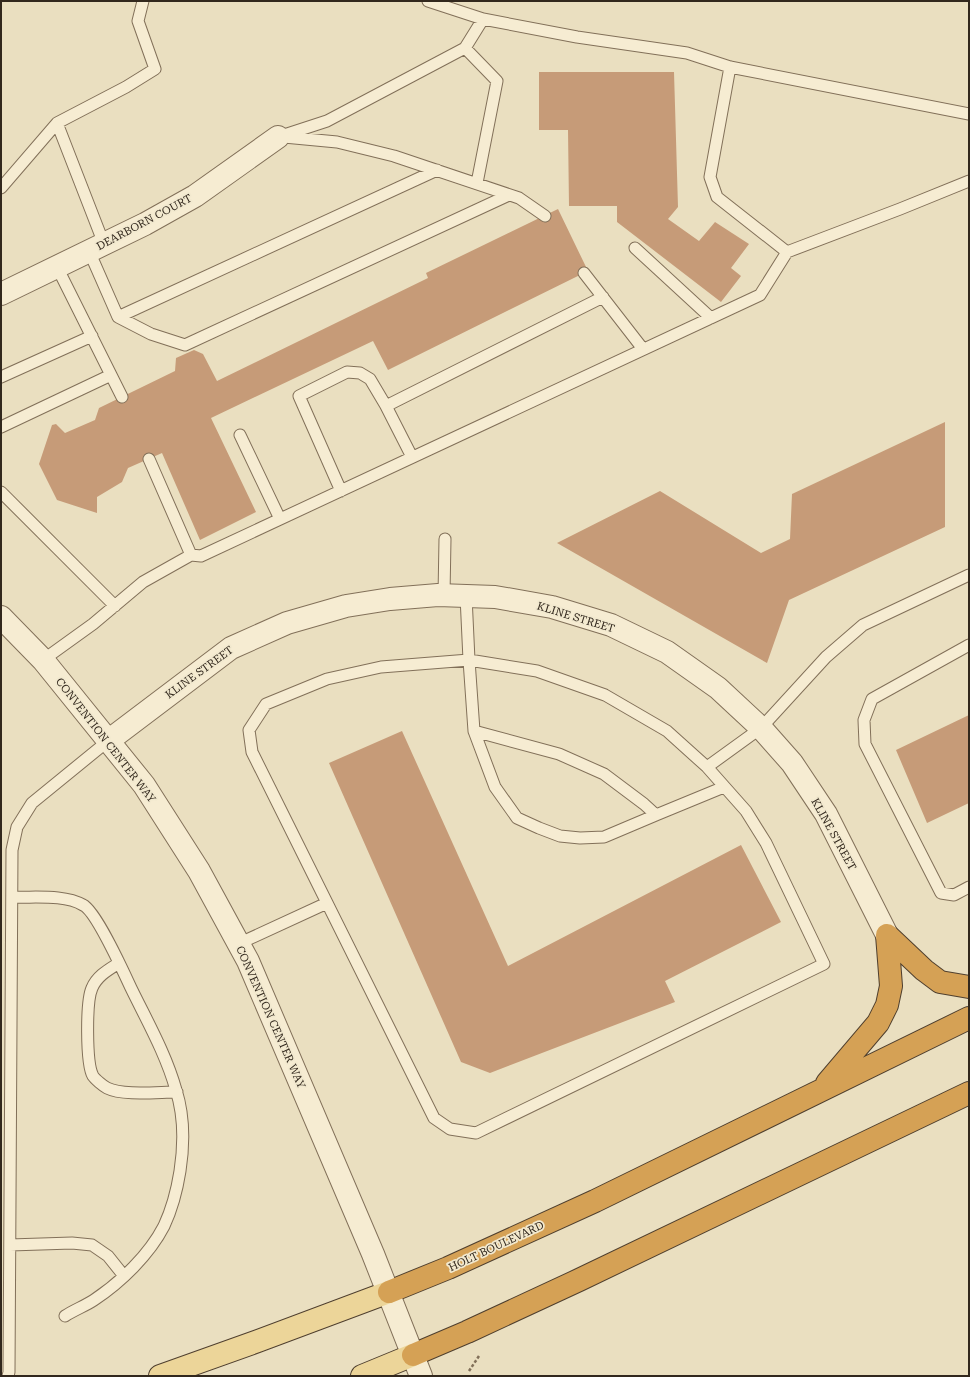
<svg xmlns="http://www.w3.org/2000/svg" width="970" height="1377" font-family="'Roboto Serif',serif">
  <rect width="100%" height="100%" fill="#eadfc0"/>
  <path fill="#c69b78" d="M539 72H674L678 207 668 219 699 241 715 222 749 244 731 268 741 276 721 302 617 222V206H569L568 130H539Z
    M558 209 587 269 584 273 388 370 373 341 211 418 256 512 200 540 162 453 128 468 122 482 97 497V513L57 500 39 464 52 425 56 424 65 433 95 420 99 408 175 371 176 358 194 350 203 354 217 381 428 278 426 273Z
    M945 422V527L789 600 767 663 557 543 660 491 761 553 790 539 792 494Z
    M969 715V803L927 823 896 750Z
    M402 731 508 966 741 845 781 922 665 981 675 1002 490 1073 461 1062 329 763Z"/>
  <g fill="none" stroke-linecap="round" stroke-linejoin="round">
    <defs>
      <path id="service" d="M483 19 577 37 687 53 730 67 969 114
        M465 48 497 81 477 183
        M57 123 104 244
        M278 137 327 121 465 48 483 19 428 1
        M284 137 337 142 394 156 519 198 545 216
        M1 188 57 123 126 87 155 69 138 21 143 1
        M635 248 711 318
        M89 251 118 317 151 334 185 345 509 195
        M787 252 900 209 969 181
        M57 267 122 397
        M584 273 643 349
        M118 317 437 170
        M1 377 92 336
        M1 427 111 375
        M240 435 280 519
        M412 457 386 406 603 297
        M149 459 191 555
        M341 491 299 396 347 372 360 373 370 379 386 406
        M1 492 115 606
        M444 595 445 539
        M466 596 469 660 381 667 327 679 266 704 249 730 252 752 434 1118 450 1129 476 1133 824 964 766 843 746 811 707 767 667 731 605 695 537 671 469 660 474 731 559 754 604 774 644 804 656 815 724 787
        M969 645 872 699 864 720 865 744 941 893 954 895 969 887
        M43 660 93 624 143 582 191 555 201 556 760 295 787 252 717 197 710 177 730 67
        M474 731 495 787 517 818 539 828 560 836 580 838 604 837 656 815
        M707 767 761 728 826 657 863 625 969 575
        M12 897C34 898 64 894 83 905 96 911 124 973 131 988 147 1021 166 1054 176 1090 184 1115 184 1145 180 1171 177 1190 172 1209 164 1226 149 1255 121 1282 94 1300 85 1306 74 1310 65 1316
        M238 944 327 903
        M119 963C108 970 97 976 92 988 86 1001 86 1064 93 1076 95 1079 103 1086 107 1088 123 1096 158 1092 177 1092
        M10 1245 72 1243 92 1245 108 1256 124 1276
        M8 1376 9 1372 12 850 17 827 32 803 108 741"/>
      <path id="minor" d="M1 294 145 224 195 196 278 137
        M108 741 231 648 287 623 346 606 390 599 438 595 495 597 552 607 611 625 667 652 718 688 761 728 792 763 826 814 887 935"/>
      <path id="tertiary" d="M1 617 43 660 144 785 199 871 248 961 373 1254 421 1376"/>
      <path id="primary" d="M160 1376 258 1341 389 1292
        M362 1376 413 1355"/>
      <path id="motorway" d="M887 935 924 970 940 982 969 987
        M827 1083 878 1023 887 1005 891 986 887 935
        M389 1292 448 1268 595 1201 969 1018
        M413 1355 467 1332 579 1280 969 1093"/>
    </defs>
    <use href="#service" stroke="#827059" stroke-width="13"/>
    <use href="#minor" stroke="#827059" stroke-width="24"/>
    <use href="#tertiary" stroke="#827059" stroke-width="24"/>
    <use href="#primary" stroke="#4f3f2e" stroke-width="24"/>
    <use href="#motorway" stroke="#4f3f2e" stroke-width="24"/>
    <path stroke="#827059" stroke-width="2.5" stroke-dasharray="3 2" stroke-linecap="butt" d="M469 1371 479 1356"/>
    <use href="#service" stroke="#f6ecd2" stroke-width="11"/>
    <use href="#minor" stroke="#f6ecd2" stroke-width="22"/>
    <use href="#tertiary" stroke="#f6ecd2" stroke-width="22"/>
    <use href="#primary" stroke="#ecd599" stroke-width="22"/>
    <use href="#motorway" stroke="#d5a155" stroke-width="22"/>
  </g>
  <g text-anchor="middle" stroke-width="3.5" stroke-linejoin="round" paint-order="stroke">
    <g font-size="11" fill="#32281d" stroke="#f2e9cf">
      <text transform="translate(144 222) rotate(-28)" y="4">DEARBORN COURT</text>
      <text transform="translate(576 617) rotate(17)" y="4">KLINE STREET</text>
      <text transform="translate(199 672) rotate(-36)" y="4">KLINE STREET</text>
      <text transform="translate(106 740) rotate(52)" y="4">CONVENTION CENTER WAY</text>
      <text transform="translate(834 834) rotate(61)" y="4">KLINE STREET</text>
      <text transform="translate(271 1017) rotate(66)" y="4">CONVENTION CENTER WAY</text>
      <text transform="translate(496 1246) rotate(-25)" y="4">HOLT BOULEVARD</text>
    </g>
  </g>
  <rect width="970" height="1377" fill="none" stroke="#32281d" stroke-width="4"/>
</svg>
